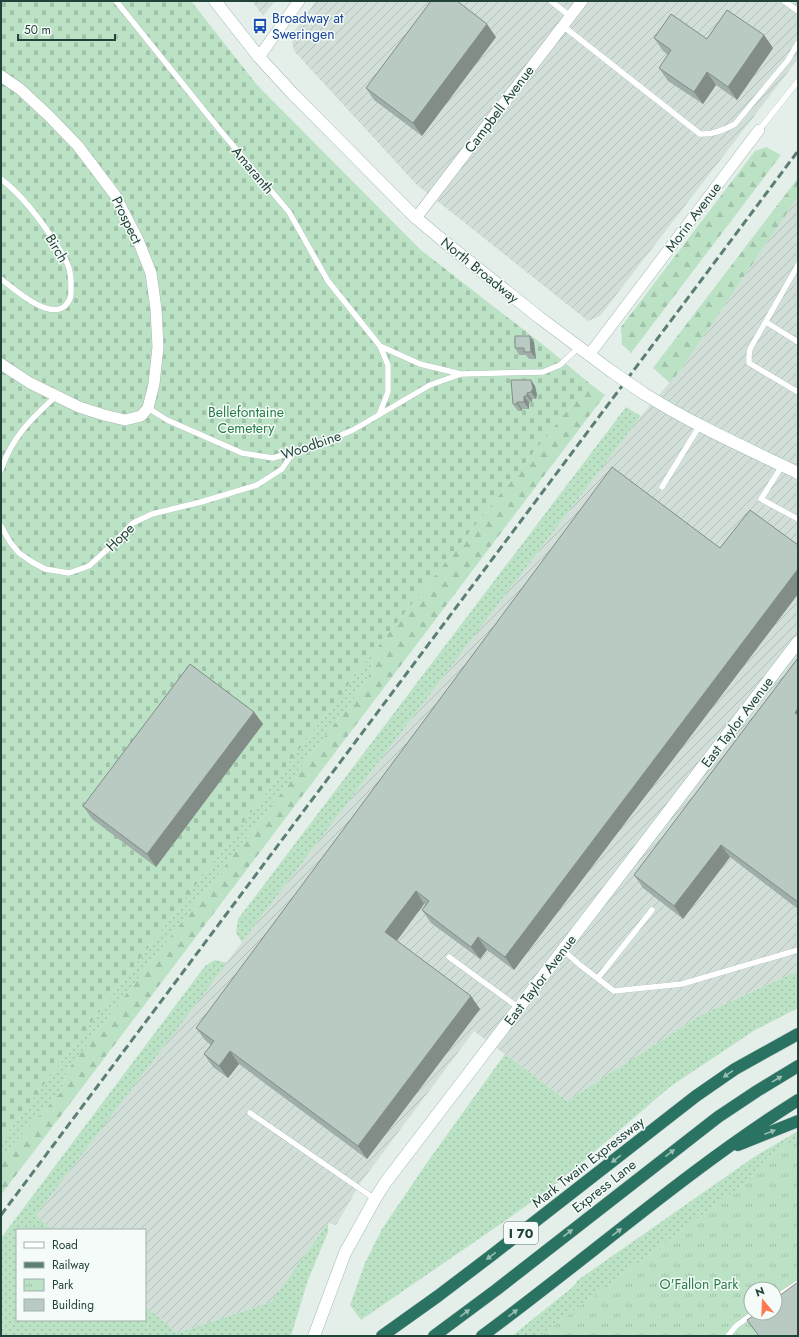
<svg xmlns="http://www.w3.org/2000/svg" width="799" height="1337" font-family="Jost,sans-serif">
  <defs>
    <pattern id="industrial-furrows" width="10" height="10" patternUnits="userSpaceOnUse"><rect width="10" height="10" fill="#d2dfd9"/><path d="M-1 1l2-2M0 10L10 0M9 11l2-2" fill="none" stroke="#b4c1bb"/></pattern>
    <pattern id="grass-dots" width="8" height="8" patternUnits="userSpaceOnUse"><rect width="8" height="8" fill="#bbe2c5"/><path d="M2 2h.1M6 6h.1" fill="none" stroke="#a0c3aa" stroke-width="1.8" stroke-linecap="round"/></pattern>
    <pattern id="forest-firs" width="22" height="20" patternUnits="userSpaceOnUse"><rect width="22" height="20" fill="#bbe2c5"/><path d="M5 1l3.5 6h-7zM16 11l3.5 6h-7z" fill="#a0c3aa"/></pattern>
    <pattern id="cemetery-stones" width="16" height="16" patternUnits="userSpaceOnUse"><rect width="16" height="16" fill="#bbe2c5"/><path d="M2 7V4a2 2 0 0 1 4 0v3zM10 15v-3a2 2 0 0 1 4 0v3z" fill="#a0c3aa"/></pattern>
    <pattern id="park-tufts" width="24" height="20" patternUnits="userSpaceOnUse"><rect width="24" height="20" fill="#bbe2c5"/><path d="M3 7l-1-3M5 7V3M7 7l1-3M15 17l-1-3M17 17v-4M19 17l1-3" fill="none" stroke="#a0c3aa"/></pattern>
  </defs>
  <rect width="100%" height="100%" fill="#e4efea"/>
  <path fill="url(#industrial-furrows)" d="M252 1H275L263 16Z
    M316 1H798V59L600 316 588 321 416 184 294 51 291 36Z
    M798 197V971L701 1015 567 1101 474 1031 361 1182 336 1225 328 1223 271 1302 177 1333 145 1306V1230H53L35 1215 641 416 682 368Z"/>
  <path fill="url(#grass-dots)" d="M626 407 641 416 242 942 236 933 238 919Z
    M371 655 372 671 356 696 67 1071 61 1092 5 1153 1 1155V1141Z
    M215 960 227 963 36 1215 53 1230H17V1320H145V1306L177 1333 271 1302 328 1223V1232L308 1280 291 1336H1V1238L205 966Z
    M798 971V1008L755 1030 671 1086 560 1181 512 1216 361 1320 350 1305 365 1263 382 1229 426 1164 505 1054 567 1101 701 1015Z
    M798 1131V1138L766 1159 747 1182 540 1336H512L574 1286 578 1280 754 1157Z"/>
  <path fill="url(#forest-firs)" d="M766 147 781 155 631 353 622 344 621 327 755 151Z
    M798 178V197L682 368 670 383 653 368Z
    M589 383 605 395 1 1195V1155L5 1153 61 1092 67 1071 356 696 372 671 371 655Z"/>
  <path fill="url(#cemetery-stones)" d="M1 1H191L257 85 380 209 422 251 546 347 589 383 371 655 1 1141Z"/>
  <path fill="url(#park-tufts)" fill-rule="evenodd" d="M798 1138V1336H540L747 1182 766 1159ZM751 1289H775V1313H751Z"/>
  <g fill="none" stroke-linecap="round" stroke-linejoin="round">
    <defs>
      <path id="lane" d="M116 1 219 129 289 212 328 281 380 346 420 364 461 374
        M551 1 570 16
        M784 1 798 11
        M563 26 700 134C713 135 724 130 735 124L788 60 798 43
        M759 130 798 81
        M1 179C23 196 43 223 58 247 61 252 65 257 67 263 72 272 71 283 71 293 71 299 69 302 65 306 48 320 14 289 1 279
        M798 265 750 349 749 356V363L798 392
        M766 322 798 342
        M148 408 167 420 242 453 273 458 320 444 353 430 430 385 461 374 543 372 560 365 579 347
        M379 415 388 392V365L380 346
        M782 466 761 499 798 519
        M1 470C12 437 31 419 56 396
        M662 487 700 425
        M1 526 10 542 19 553 32 562 45 569 69 573 89 566 113 544 133 523 152 514 201 502 257 485 282 469 294 451
        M563 950 580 965 614 991 682 984 798 950
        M449 957 519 1008
        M598 978 652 910
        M250 1113 375 1199
        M775 1298 798 1283
        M728 1336 736 1326 754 1313"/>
      <path id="street" d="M259 57 299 1
        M1 76 20 89 49 116 78 146 115 195 138 240 151 273 156 309 158 347 154 384 148 408 141 416 125 420 104 415 79 407 30 383 1 364
        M416 218 582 1
        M589 355 759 130"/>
      <path id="secondary" d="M215 1 259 57 292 93 416 218 446 243 540 318 611 371
        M643 393C692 424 746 448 798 473
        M314 1336 345 1253 375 1199 385 1183 798 642"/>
      <path id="highway" d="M738 1145 798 1121
        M382 1336 438 1296 492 1255 696 1096 735 1069 798 1034
        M434 1336 496 1290 718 1117 757 1091 798 1066
        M482 1336C588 1258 687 1170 798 1100"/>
    </defs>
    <use href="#lane" stroke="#a6b8b1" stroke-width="6"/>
    <use href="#street" stroke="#a6b8b1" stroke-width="12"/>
    <use href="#secondary" stroke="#a1bcb2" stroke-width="13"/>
    <use href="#highway" stroke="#c1cac8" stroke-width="13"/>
    <use href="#lane" stroke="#fff" stroke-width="5.5"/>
    <use href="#street" stroke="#fff" stroke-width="11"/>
    <use href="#secondary" stroke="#fff" stroke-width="12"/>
    <use href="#highway" stroke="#2a7262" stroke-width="12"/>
    <path stroke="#5c7e74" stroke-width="3" stroke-dasharray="8 4" stroke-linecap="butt" d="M1 1215 798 151"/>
    <defs>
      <path id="secondary-bridge" d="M611 371 643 393"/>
    </defs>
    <use href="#secondary-bridge" stroke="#a1bcb2" stroke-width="13" stroke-linecap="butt"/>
    <use href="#secondary-bridge" stroke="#fff" stroke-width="12"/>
  </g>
  <path fill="#9faea8" d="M764 35 773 48 737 100 716 85 703 104 668 81 659 68 668 55 663 51 654 38 707 39Z
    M496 37 422 136 374 100 366 88Z
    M534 342 536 359H529L526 355H519L515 348Z
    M535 386 537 395 536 399H532V402L529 403V409H522V411H518L513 404Z
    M798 545V594L514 970 487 950 480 959 431 923 422 910 426 905 424 904 397 941 480 1009 367 1159 239 1064 228 1078 213 1067 204 1054 211 1045 205 1040 196 1028 720 548Z
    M798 658V909L730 857 683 919 643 888 634 875Z
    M254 712 263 724 156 867 92 819 83 806Z"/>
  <path fill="#828d88" d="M487 24 496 37 422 136 413 123Z
    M764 35 773 48 737 100 728 87Z
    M707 72 716 85 703 104 694 92Z
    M530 336 534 342 536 359 531 352Z
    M531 380 535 386 537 395 536 399 531 392Z
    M527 393 532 399V402L527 396Z
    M524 396 529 403V409L524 402Z
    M517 402 522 409V411L517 404Z
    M798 569V594L514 970 505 957Z
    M798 708V717L795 713Z
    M254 712 263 724 156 867 147 854Z
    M721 845 730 857 683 919 674 906Z
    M416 891 424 904 394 944 385 932Z
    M478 937 487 950 480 959 471 947Z
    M471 996 480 1009 367 1159 358 1146Z
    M230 1051 239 1064 228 1078 219 1066Z"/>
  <path fill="#b9cac3" stroke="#828d88" d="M431 1H457L487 24 413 123 366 88Z
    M727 10 764 35 728 87 707 72 694 92 659 68 671 50 654 38 671 14 707 39Z
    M515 336H530L531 352H524V348H515Z
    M511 380H531L533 388 531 392 527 393V396H524V402H517V404H513Z
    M612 467 720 548 750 510 798 545V569L505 957 478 937 471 947 422 910 429 901 416 891 385 932 471 996 358 1146 230 1051 219 1066 204 1054 214 1041 196 1028Z
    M798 658V708L795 713 798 715V902L721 845 674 906 634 875Z
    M190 664 254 712 147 854 83 806Z
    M798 1282V1336H759L747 1320 757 1313H775V1299Z"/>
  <defs><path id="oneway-solid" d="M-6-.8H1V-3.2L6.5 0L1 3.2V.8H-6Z"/></defs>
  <g fill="#9abdb4">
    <use href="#oneway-solid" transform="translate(728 1074) rotate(145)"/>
    <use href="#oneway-solid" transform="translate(777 1079) rotate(-31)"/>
    <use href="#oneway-solid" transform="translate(770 1132) rotate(-21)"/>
    <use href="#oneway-solid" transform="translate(670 1153) rotate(-37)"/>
    <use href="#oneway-solid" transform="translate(616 1159) rotate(142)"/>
    <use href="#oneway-solid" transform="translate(617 1232) rotate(-38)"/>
    <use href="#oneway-solid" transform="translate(568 1233) rotate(-38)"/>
    <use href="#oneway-solid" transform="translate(491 1256) rotate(143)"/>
    <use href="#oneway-solid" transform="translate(465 1313) rotate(-37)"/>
    <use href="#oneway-solid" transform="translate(513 1313) rotate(-38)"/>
  </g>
  <defs>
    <symbol id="bus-bare" viewBox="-9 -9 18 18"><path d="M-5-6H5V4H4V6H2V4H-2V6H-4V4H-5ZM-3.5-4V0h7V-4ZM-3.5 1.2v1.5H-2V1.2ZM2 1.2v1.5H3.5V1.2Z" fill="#1a4fb4" stroke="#f5fbf8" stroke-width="2.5" paint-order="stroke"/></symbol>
  </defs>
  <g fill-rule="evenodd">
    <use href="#bus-bare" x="249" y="15" width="22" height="22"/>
  </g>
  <g text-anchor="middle" stroke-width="3" stroke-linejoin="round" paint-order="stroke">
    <rect fill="#f5fbf8" stroke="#617a72" stroke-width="1" x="504" y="1222" width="34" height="22" rx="3"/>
    <g font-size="13" font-weight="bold" fill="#214339">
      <text x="521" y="1238">I 70</text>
    </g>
    <g font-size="14" fill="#164399" stroke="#f5fbf8" text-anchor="start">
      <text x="272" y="23">Broadway at<tspan x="272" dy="16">Sweringen</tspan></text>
    </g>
    <g font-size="14" fill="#214339" stroke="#f5fbf8">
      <text transform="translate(499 109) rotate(-53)" y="5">Campbell Avenue</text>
      <text transform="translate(253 170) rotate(50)" y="5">Amaranth</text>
      <text transform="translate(693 217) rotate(-53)" y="5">Morin Avenue</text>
      <text transform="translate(127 220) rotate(64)" y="5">Prospect</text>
      <text transform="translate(57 248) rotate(59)" y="5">Birch</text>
      <text transform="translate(480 270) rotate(39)" y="5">North Broadway</text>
      <text transform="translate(311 445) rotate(-19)" y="5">Woodbine</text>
      <text transform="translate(120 537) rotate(-44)" y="5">Hope</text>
      <text transform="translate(737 722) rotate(-53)" y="5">East Taylor Avenue</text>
      <text transform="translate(540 980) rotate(-53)" y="5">East Taylor Avenue</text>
      <text transform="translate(588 1162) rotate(-38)" y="5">Mark Twain Expressway</text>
      <text transform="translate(604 1186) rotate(-38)" y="5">Express Lane</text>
    </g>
    <g font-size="14" fill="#277e47" stroke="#f5fbf8">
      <text x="246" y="417">Bellefontaine<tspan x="246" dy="16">Cemetery</tspan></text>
      <text x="699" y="1289">O'Fallon Park</text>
    </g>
  </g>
  <rect width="799" height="1337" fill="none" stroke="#214339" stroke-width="4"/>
  <rect x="16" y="1229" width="130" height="92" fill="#f5fbf8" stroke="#a0b1ac"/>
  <rect x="24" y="1242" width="20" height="6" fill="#ffffff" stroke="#a0b1ac"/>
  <text x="52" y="1249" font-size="12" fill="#214339">Road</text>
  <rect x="24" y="1262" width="20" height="6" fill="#5c7e74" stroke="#a0b1ac"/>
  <text x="52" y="1269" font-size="12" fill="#214339">Railway</text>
  <rect x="24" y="1279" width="20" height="12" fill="url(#park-tufts)" stroke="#a0b1ac"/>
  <text x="52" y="1289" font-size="12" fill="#214339">Park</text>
  <rect x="24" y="1299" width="20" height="12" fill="#b9cac3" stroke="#a0b1ac"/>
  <text x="52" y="1309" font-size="12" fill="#214339">Building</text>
  <g transform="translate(763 1301) rotate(341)"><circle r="19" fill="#f5fbf8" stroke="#a0b1ac"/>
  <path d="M0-3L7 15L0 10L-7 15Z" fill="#ff7952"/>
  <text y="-6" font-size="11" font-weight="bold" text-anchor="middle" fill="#214339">N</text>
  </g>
  <path d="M18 34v6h97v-6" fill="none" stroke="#214339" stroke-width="2"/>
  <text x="24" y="34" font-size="12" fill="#214339" stroke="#f5fbf8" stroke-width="3" paint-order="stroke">50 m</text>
</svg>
